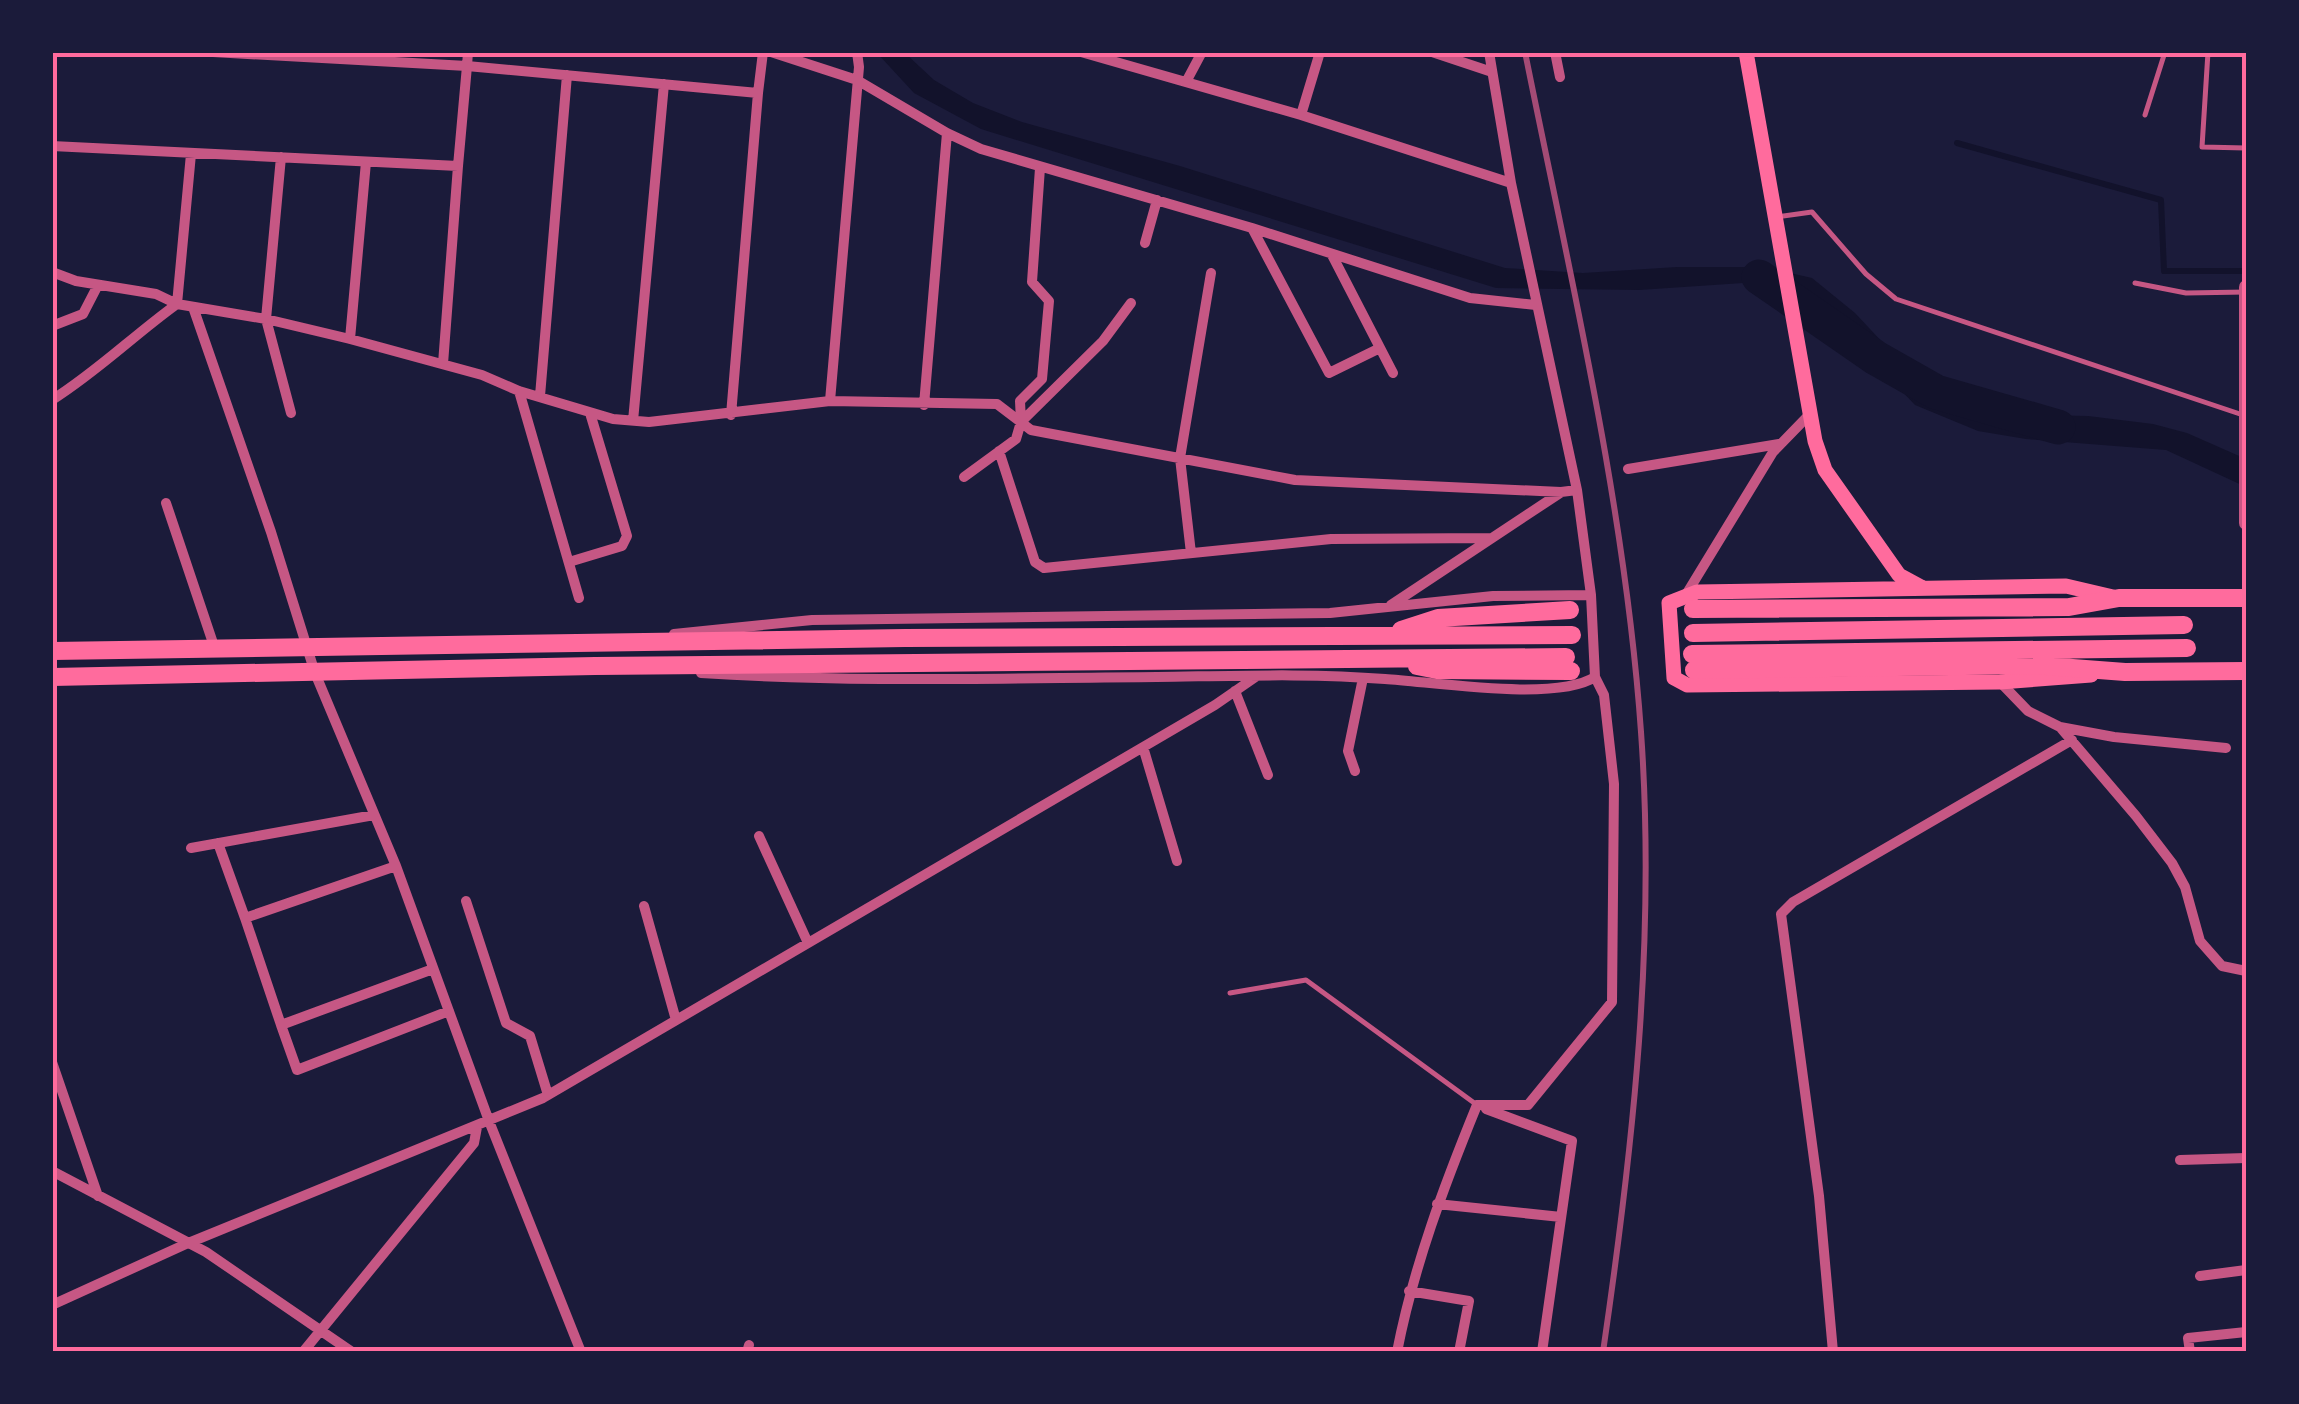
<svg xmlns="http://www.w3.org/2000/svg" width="2299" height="1404" font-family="Overpass,sans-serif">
  <rect width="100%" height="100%" fill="#1b1b3a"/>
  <path fill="#12122b" d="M877 53H905L934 80 973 103 1022 122 1180 166 1505 268 1583 273 1677 267H1764L1812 278 1855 313 1885 345 1969 406 1994 414 2088 416 2153 424 2187 433 2246 459V487L2166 450 2026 439 1978 431 1915 405 1834 320 1758 282 1639 290 1496 288 981 129 914 93Z"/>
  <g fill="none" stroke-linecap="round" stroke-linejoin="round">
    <path stroke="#12122b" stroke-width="6" d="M1957 143 2161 200 2164 271H2246"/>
    <path stroke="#12122b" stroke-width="35" d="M1759 277 1876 358 1936 392 2058 427"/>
    <path stroke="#c65784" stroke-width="5" d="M2208 52 2202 147 2246 148
      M2145 115 2165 52
      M1776 217 1812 212 1866 274 1896 299 2243 415
      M2135 283 2186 293 2246 292
      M1230 993 1306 980 1477 1105"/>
    <path stroke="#c65784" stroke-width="10" d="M213 52 467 66 468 52
      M771 52 857 80 947 133 981 149 1252 228 1470 298 1536 305
      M1081 52 1301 115 1511 183
      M1432 52 1492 72
      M1555 52 1560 77
      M1186 82 1202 52
      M1301 115 1320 52
      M52 146 458 166 443 364
      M281 157 266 319 291 413
      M458 166 467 66 758 93 763 52
      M1252 228 1329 373 1380 348
      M1145 243 1157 200
      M1332 255 1393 373
      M52 272 76 281 156 294 177 304 266 319 350 339 482 375 519 391 613 419 649 422 830 401 997 404 1031 430 1295 480 1561 492 1577 490
      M193 307 271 532 315 673 396 866 489 1121 581 1352
      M52 326 83 314 98 285
      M350 339 366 162
      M519 391 579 598
      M540 396 567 75
      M52 400C98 371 134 335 177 304L191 154
      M830 401 859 67 857 52
      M924 405 947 133
      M731 415 758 93
      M633 421 664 84
      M1021 422 1103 341 1131 303
      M999 451 1035 562 1044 568 1331 539 1491 538
      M1628 469 1779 444
      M964 477 1016 439 1021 422 1020 401 1042 379 1049 301 1032 282 1040 168
      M166 503 215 649
      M1191 553 1180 458 1211 273
      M569 562 622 546 627 536 590 413
      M1687 593 1773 452 1808 416
      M1391 605 1560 493
      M674 634 812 620 1330 613 1493 596 1591 595
      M701 673C853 683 1005 678 1157 677 1233 676 1310 673 1385 679 1435 682 1556 702 1595 677L1591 595 1577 490 1511 183 1489 52
      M2000 682 2028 711 2060 727 2136 816 2172 863 2185 887 2200 941 2222 966 2246 971
      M1235 691 1268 775
      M2060 727 2114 737 2226 748
      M1143 747 1177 861
      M1355 771 1348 751 1363 678
      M759 836 808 943
      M218 843 245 918
      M191 848 374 815
      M396 866 245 918 281 1025 433 969
      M466 901 506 1023 530 1036 548 1095
      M644 906 676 1020
      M281 1025 297 1070 449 1011
      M52 1062 98 1196
      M1477 1105H1528L1612 1002 1614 784 1604 695 1595 677
      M1486 1109 1572 1141 1542 1352
      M2180 1160 2246 1158
      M52 1171 206 1252 352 1352
      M1437 1204 1561 1217
      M2200 1276 2246 1270
      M1409 1291 1469 1301 1459 1352
      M52 1305 186 1244 543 1098 1215 705 1257 676
      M303 1352 474 1143 477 1127
      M747 1352 749 1345
      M1397 1352C1414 1265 1444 1186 1477 1105
      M1833 1352 1819 1196 1781 914 1793 902 2072 740
      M2190 1352 2188 1338 2246 1332"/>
    <path stroke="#c65784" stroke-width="14" d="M2246 287V523"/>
    <path stroke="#ff6b9d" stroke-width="15" d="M1746 52 1815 441 1825 470 1899 575 1923 588
      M2091 675 2000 682 1687 685 1674 678 1669 603 1697 592 2066 586 2113 597"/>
    <path stroke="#ff6b9d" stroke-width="18" d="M1693 609 2069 607 2119 598H2246
      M1401 630 1438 618 1570 610
      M1693 633 2184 625
      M52 651 905 638 1572 635
      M1692 654 2187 648
      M1417 666 1437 670 1571 671
      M1694 670 2033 665 2125 672 2246 671
      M52 677 595 666 1566 657"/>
    <path stroke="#a44b75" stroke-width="6" d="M1525 52C1570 276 1625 505 1641 732 1656 940 1633 1147 1603 1352"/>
  </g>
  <rect width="2299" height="1404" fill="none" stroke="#1b1b3a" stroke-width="110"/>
  <rect x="55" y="55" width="2189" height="1294" fill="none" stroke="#ff6b9d" stroke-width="4"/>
</svg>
